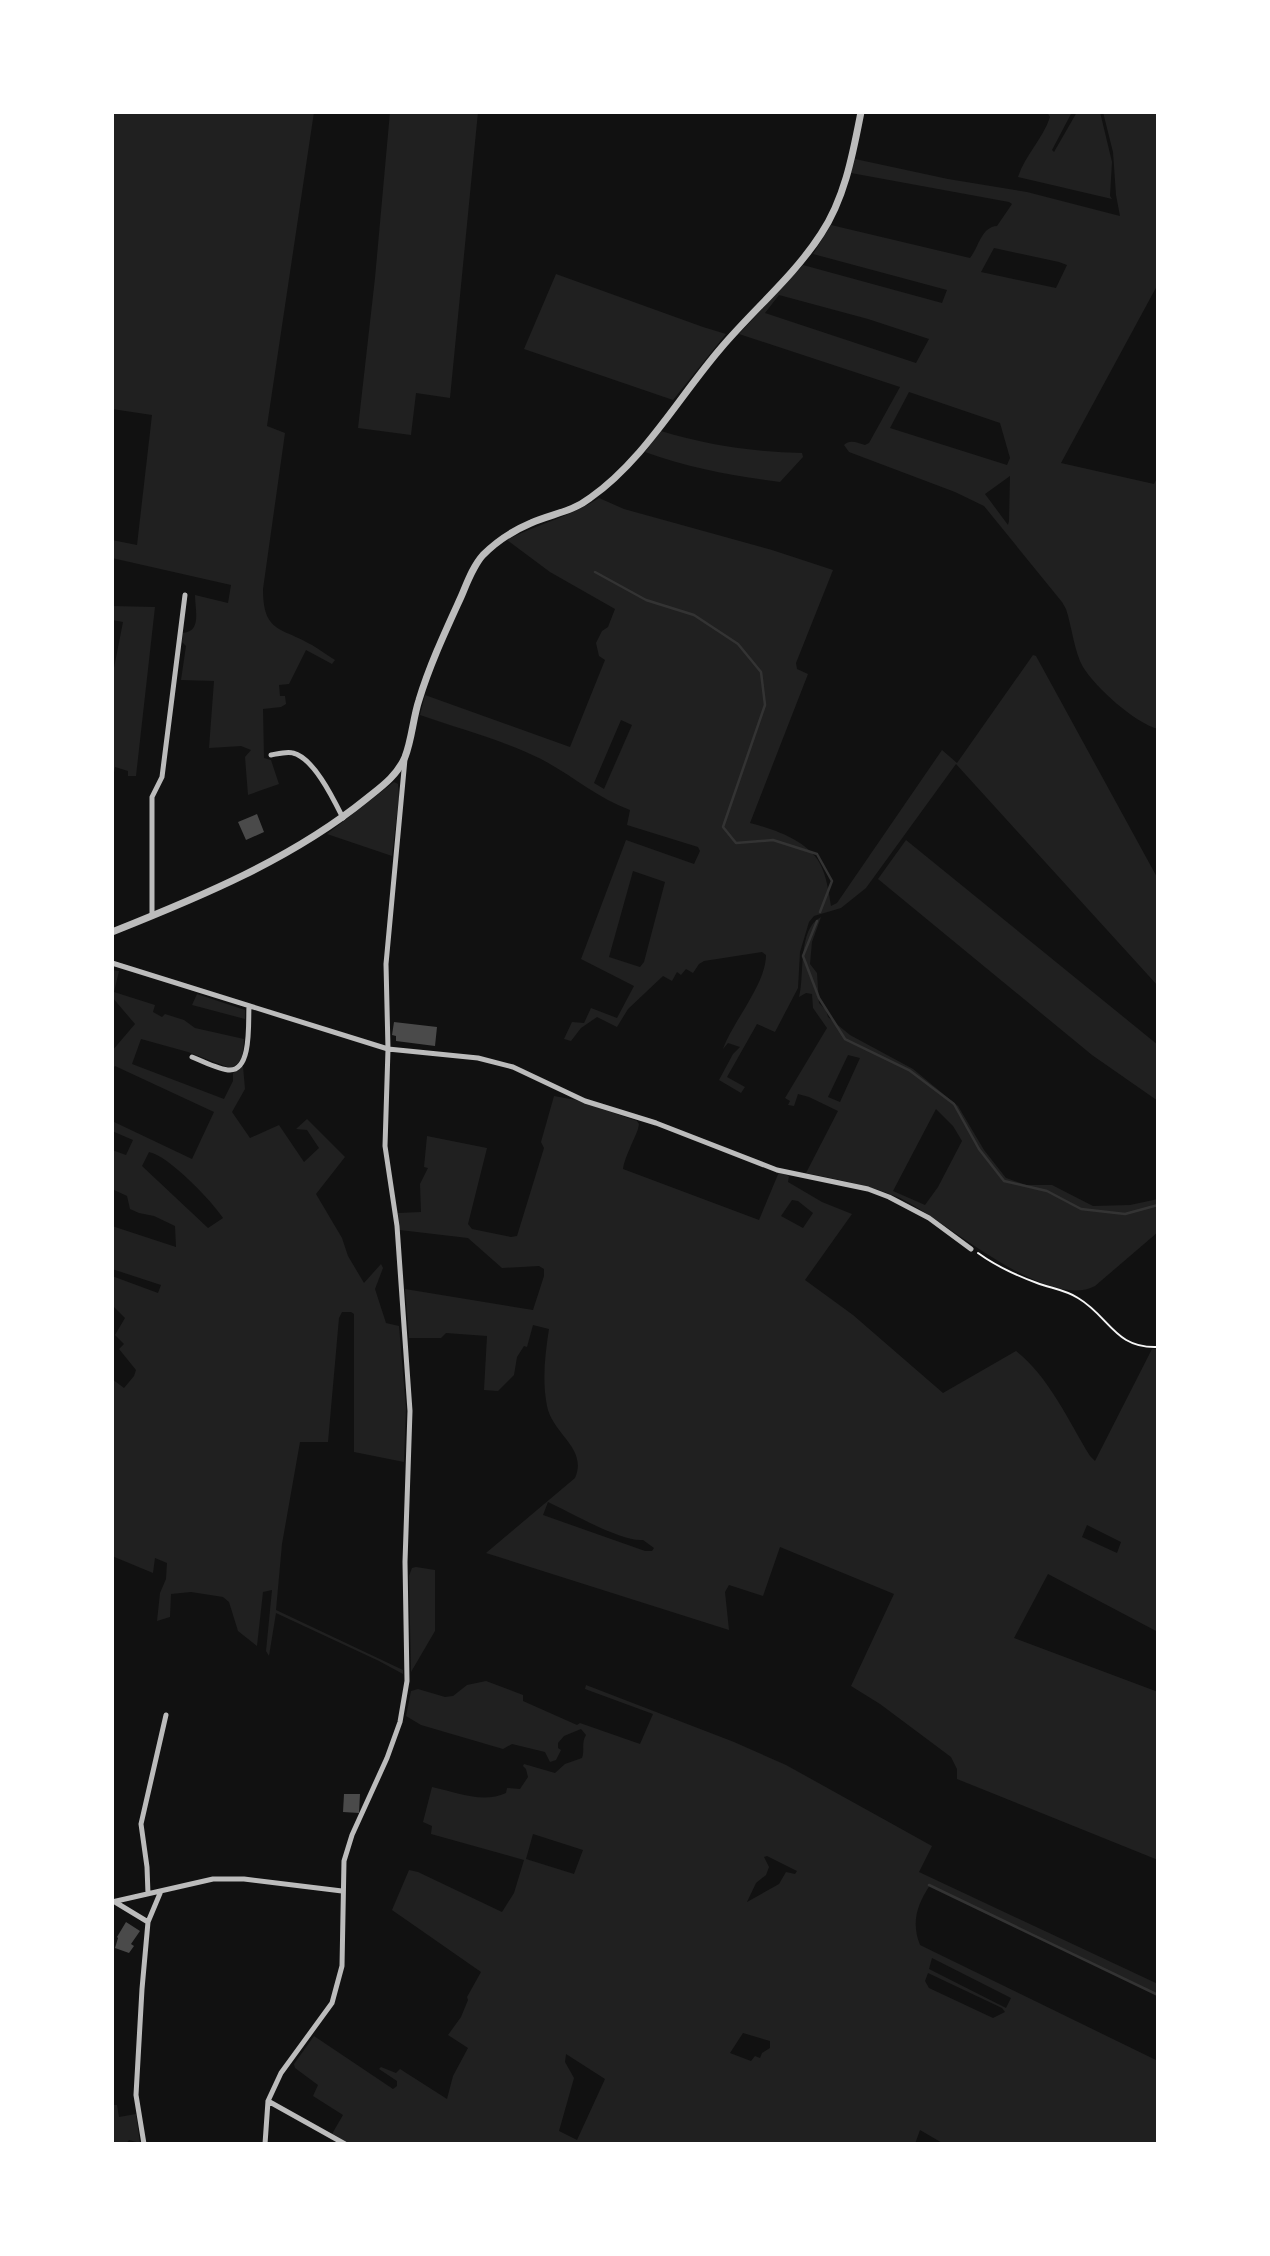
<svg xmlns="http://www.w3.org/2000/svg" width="1270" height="2256" font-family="'Source Sans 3',sans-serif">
  <rect width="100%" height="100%" fill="#111"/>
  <path fill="#202020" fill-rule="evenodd" d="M112 112H314L267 426 285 433 263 589C263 633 281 627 312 645 320 650 327 655 335 660L332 664 306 650 289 684 279 685 280 696H285L286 704 281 707 263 709 264 758 271 760 279 784 248 795 245 757 251 750 241 746 209 748 214 681 181 680 186 646 182 642 183 633C202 631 195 610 195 595L228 603 231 585 112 558V540L137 545 152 415 112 409Z
    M390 112H478L450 398 416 393 411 435 358 428 375 278Z
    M1047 112H1072L1052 150 1054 152 1077 112H1100L1112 162 1110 196 1112 199 1018 177C1025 155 1043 139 1050 117Z
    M1103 112H1158V284L1061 463 1154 484 1158 476V729C1135 723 1096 688 1083 667 1074 651 1072 627 1066 609L1062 602 984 506 955 492 849 452 844 445C850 439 858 443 865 445L869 443 900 387 739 334 803 265 942 303 947 290 813 254 831 225 970 258C979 247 981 227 997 226L1012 204 1009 202 851 173 855 159 948 179 1027 192 1120 216 1116 195 1113 152ZM994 248 1059 262 1067 265 1056 288 981 272ZM779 295 868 319 929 339 916 363 765 313ZM909 392 1000 423 1010 458 1007 465 890 428ZM1010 476 1009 521 1008 525 985 494Z
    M556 274 703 327 726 334 673 400 524 349Z
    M661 431C707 445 754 452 802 453L803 457 780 482C733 476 689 468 645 452Z
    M599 498 624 509 772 550 833 570 796 663 797 669 808 674 750 823C774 829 812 842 822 868 827 879 829 894 831 906L837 903 942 750 957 763 1033 655 1036 656 1158 879V986L956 764 866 888 841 908 814 916 809 922 800 952 798 988 775 1032 757 1024 727 1077 745 1087 741 1093 719 1080 733 1054 740 1047 728 1043 723 1049C733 1021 766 984 766 955L762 952 704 961 699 964 693 973 686 969 681 975 677 972 672 981 663 976 628 1009 617 1027 597 1017 581 1028 571 1041 564 1039 572 1022 584 1023 591 1008 617 1018 634 986 581 959 626 840 694 864 700 851 698 847 627 825 630 810C597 798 572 775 541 759 503 740 460 729 420 715L425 695 570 747 605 660 599 656 596 643 602 631 608 627 615 609 550 572 507 540C537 524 570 517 599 498ZM621 720 632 725 604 789 594 783ZM633 871 665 882 644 962 640 967 609 957Z
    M112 606 155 607 136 776H128V771L115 767 112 783V678L123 622 112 620Z
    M394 782 398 784 399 797 392 856 327 834Z
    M906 840 1158 1045V1101L1092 1055 878 879Z
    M821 917 812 942 810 964 817 973 819 1003 826 1010 828 1017 850 1035 913 1069 958 1106 984 1150 1006 1178 1026 1185H1052L1093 1206 1130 1205 1158 1199V1232L1095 1286C1047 1312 944 1219 900 1198 870 1185 838 1180 806 1173L838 1111 809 1097 798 1094 794 1106 788 1105 790 1101 785 1098 827 1028 813 1008 812 994 806 993 799 997C805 976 797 929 821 917ZM848 1055 860 1058 840 1102 828 1097ZM936 1109 953 1126 962 1141 938 1187 925 1205 893 1191Z
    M112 970 119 971 114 992 155 1005 153 1012 162 1017 165 1014 184 1020 195 1028 244 1039C243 1052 244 1063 230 1068L188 1052 141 1039 132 1064 224 1099 233 1081V1073L243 1066 245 1089 232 1112 250 1138 279 1125 304 1162 319 1148 307 1130 296 1129 307 1119 345 1157 316 1194 342 1238 348 1256 364 1283 381 1264 383 1268 375 1289 386 1323 399 1326 406 1408 404 1462 354 1452V1314L351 1312H342L339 1318 328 1442H300L282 1544 276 1610 403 1670V1674L379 1661 276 1613 269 1656 266 1651 272 1590 263 1592 257 1646 238 1631 229 1602 223 1597 191 1592 171 1594 170 1617 157 1621 160 1593 166 1579 167 1563 155 1558 153 1573 112 1556V1379L124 1388 134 1376 136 1370 119 1349 124 1344 115 1335 125 1318 112 1305V1276L158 1293 161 1285 112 1269V1226L176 1247 175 1226 154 1216 139 1213 130 1209 127 1196 112 1189V1150L126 1155 133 1140 112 1131V1121L192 1159 214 1112 115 1066 112 1069V1051L135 1024 112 997ZM149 1152C169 1156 212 1201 223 1218L208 1228 142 1166Z
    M197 994 245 1010V1019L192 1005Z
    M554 1096 576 1100 637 1121 639 1124 638 1129C634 1140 624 1159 623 1169L759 1220 779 1172 789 1176 788 1182 822 1202 852 1214 805 1280 853 1315 943 1393 1016 1351C1049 1377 1068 1420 1090 1456L1095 1461 1152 1349H1158V1632L1048 1574 1014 1638 1158 1692V1860L957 1779V1769L951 1757 880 1704 851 1686 894 1594 780 1547 763 1596 729 1585 725 1592 729 1630 486 1553 575 1478C588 1448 553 1435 547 1406 542 1381 545 1354 549 1329L533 1325 527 1347 524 1346 517 1357 514 1375 498 1391 484 1390 487 1336 446 1333 441 1338H409L405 1289 533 1310 544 1276V1269L539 1266 502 1268 468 1238 400 1230 398 1213 421 1212 420 1184 428 1168 424 1167 427 1136 487 1148 468 1224 472 1229 511 1237 517 1236 544 1148 541 1142ZM792 1200 798 1201 813 1213 803 1228 781 1216ZM548 1502C570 1512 621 1542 643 1540L654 1548 652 1551H645L543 1515ZM1087 1525 1121 1542 1117 1553 1082 1537Z
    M416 1567 435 1570V1631L411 1672 409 1576 412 1568Z
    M486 1681 523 1695V1701L577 1725 580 1723 640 1744 653 1714 585 1689 586 1685 734 1742 786 1765 932 1846 919 1872 1158 1984V1995L930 1885C917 1905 911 1922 920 1945L1158 2061V2144H944L920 2130 915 2144H350L332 2134 343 2115 313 2096 318 2085 295 2068 294 2064 314 2036 393 2089 397 2086V2081L379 2069 381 2067 396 2073 400 2069 447 2099 453 2076 468 2048 448 2035 461 2017 468 2000 467 1997 481 1972 392 1910 409 1870 418 1872 502 1912 514 1893 524 1860 431 1834 432 1826 423 1822 432 1787C455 1792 483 1804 506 1793L507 1788 520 1789 528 1777 526 1769 523 1766 524 1764 555 1773 565 1764 582 1758C585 1750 581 1743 586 1735L581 1729 564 1736 558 1743V1748L561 1750 556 1760 550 1762 545 1752 512 1744 503 1749 421 1725 406 1716 411 1691 418 1689 445 1697 453 1696 467 1685ZM533 1834 583 1850 574 1874 526 1859ZM767 1856 797 1871 795 1874 786 1872 779 1884 747 1902 756 1883 766 1875 769 1867 764 1857ZM932 1958 1011 1998 1006 2008 929 1969ZM928 1973 1002 2008 1005 2012 993 2018 929 1988 925 1981ZM743 2033 770 2041V2048L762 2053 760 2058 755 2056 751 2061 730 2053ZM566 2054 605 2079 577 2140 559 2131 574 2078 565 2062Z
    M112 2105H117L119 2117 136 2114 140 2143 129 2140 126 2144H114Z"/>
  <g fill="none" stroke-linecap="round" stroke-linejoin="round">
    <path stroke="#333" stroke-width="2.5" d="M595 572 646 600 694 615 738 644 761 672 765 705 723 827 736 843 773 840 817 854 832 881 820 912
      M817 921 803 956 819 998 845 1039 909 1070 954 1104 979 1149 1004 1181 1047 1191 1081 1209 1125 1214 1158 1205
      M929 1885 1158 1995"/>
  </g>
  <path fill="#4a4a4a" d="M257 814 264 832 246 840 238 822Z
    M394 1022 437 1027 435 1046 396 1041V1036L392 1035Z
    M344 1794H360L359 1813 343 1812Z
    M126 1922 140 1931 131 1944 134 1946 129 1953 115 1948 118 1938 117 1937Z"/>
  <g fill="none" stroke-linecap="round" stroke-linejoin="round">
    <path stroke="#f5f5f5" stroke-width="2" d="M978 1253C996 1266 1015 1275 1037 1283 1050 1288 1066 1290 1078 1298 1110 1317 1115 1349 1158 1347"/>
    <path stroke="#bcbcbc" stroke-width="5" d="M271 755C277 754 287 751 293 753 314 758 334 800 343 818
      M152 916V797L162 777 185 595
      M112 963 388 1049 478 1058 513 1067 585 1101 656 1123 777 1170 868 1189 889 1197 929 1218 971 1249
      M192 1057C203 1061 219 1070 230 1070 252 1070 248 1022 249 1006
      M148 1894 147 1867 141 1824 166 1715
      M112 1902 213 1879H244L342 1891
      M115 1902 148 1922
      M268 2101 345 2144
      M144 2144 136 2095 142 1989 148 1922 161 1891
      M265 2144 268 2101 281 2073 332 2003 342 1966 344 1861 352 1835 387 1758 400 1722 407 1681 405 1562 410 1411 397 1226 385 1146 388 1049 386 964 405 759"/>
    <path stroke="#bcbcbc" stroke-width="7" d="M112 932C200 897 292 859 366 799 381 787 397 776 405 757 412 739 413 718 419 700 430 664 446 630 461 597 467 583 473 566 483 555 497 541 512 531 531 523 551 514 572 512 590 498 644 460 678 398 721 348 753 310 794 276 821 234 845 198 853 153 861 112"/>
  </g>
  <rect width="1270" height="2256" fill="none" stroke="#ffffff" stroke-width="228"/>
</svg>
